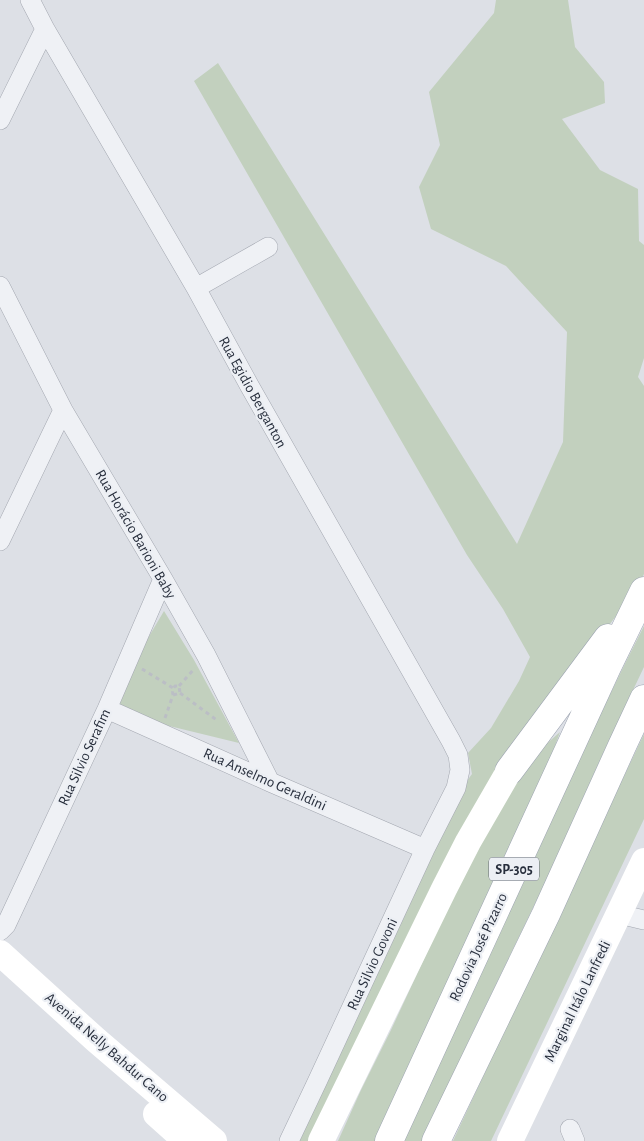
<svg xmlns="http://www.w3.org/2000/svg" width="644" height="1141" font-family="'Alegreya Sans',sans-serif">
  <rect width="100%" height="100%" fill="#dde0e6"/>
  <path fill="#c2d0be" d="M496 0H568L575 47 604 82 605 103 562 119 600 170 638 189 639 241 644 245V358L638 377 644 386V574L636 590 593 646 313 1141H296L459 792 472 774 468 753 491 728 519 681 530 657 503 609 467 555 194 81 218 63 517 544 563 442 567 332 506 266 431 229 419 187 440 145 429 92 494 13Z
    M164 611 194 660 239 743 161 724 119 705 135 660Z
    M644 626V667L607 745 543 887 471 1036 423 1141H404C443 1054 483 968 523 882 562 796 601 710 644 626Z
    M560 732 545 774 457 961 375 1141H338L361 1090 391 1030 444 916 515 778 536 753Z
    M644 734V819L491 1141H453L561 909Z"/>
  <g fill="none" stroke-linecap="round" stroke-linejoin="round">
    <defs>
      <path id="minor" d="M30 0 45 29 196 288 249 385 451 741 458 755 460 770 456 788 425 849 317 1082 289 1141
        M0 120 45 29
        M0 286 63 410 163 579 206 655 270 782
        M196 288 268 247
        M0 541 63 410
        M107 709 270 782 425 849
        M619 914 644 920
        M0 931 6 925 107 709 163 579
        M570 1129 575 1141"/>
      <path id="primary" d="M509 771 608 638
        M389 1141 607 667 644 591
        M436 1141 546 914 622 746 644 699"/>
    </defs>
    <use href="#minor" stroke="#a3a7b0" stroke-width="20"/>
    <use href="#primary" stroke="#9da4b1" stroke-width="29"/>
    <path stroke="#bbbec5" stroke-width="3" stroke-dasharray="4 4" stroke-linecap="butt" d="M142 669 173 688
      M179 686 195 668
      M180 693 218 721
      M165 718 173 695C172 691 173 689 175 686H179L180 693 173 695"/>
    <use href="#minor" stroke="#eff1f5" stroke-width="19"/>
    <path stroke="#fff" stroke-width="26" d="M0 953 96 1040 214 1141
      M156 1114 186 1141
      M321 1141 444 889 468 842 509 771
      M510 1141 644 861"/>
    <use href="#primary" stroke="#fff" stroke-width="28"/>
  </g>
  <g text-anchor="middle" stroke-width="4.5" stroke-linejoin="round" paint-order="stroke">
    <rect fill="#eceff4" stroke="#626873" stroke-width="1" x="489" y="857.5" width="50" height="23" rx="4"/>
    <g font-size="14" font-weight="bold" fill="#272e3c">
      <text x="514" y="874">SP-305</text>
    </g>
    <g font-size="15" fill="#272e3c" stroke="#eceff4">
      <text transform="translate(253 392) rotate(61)" y="5">Rua Egidio Berganton</text>
      <text transform="translate(136 534) rotate(60)" y="5">Rua Horácio Barioni Baby</text>
      <text transform="translate(84 757) rotate(-65)" y="5">Rua Silvio Serafim</text>
      <text transform="translate(265 779) rotate(24)" y="5">Rua Anselmo Geraldini</text>
      <text transform="translate(478 947) rotate(-65)" y="5">Rodovia José Pizarro</text>
      <text transform="translate(372 964) rotate(-65)" y="5">Rua Silvio Govoni</text>
      <text transform="translate(577 1001) rotate(-64)" y="5">Marginal Itálo Lanfredi</text>
      <text transform="translate(107 1047) rotate(41)" y="5">Avenida Nelly Bahdur Cano</text>
    </g>
  </g>
</svg>
